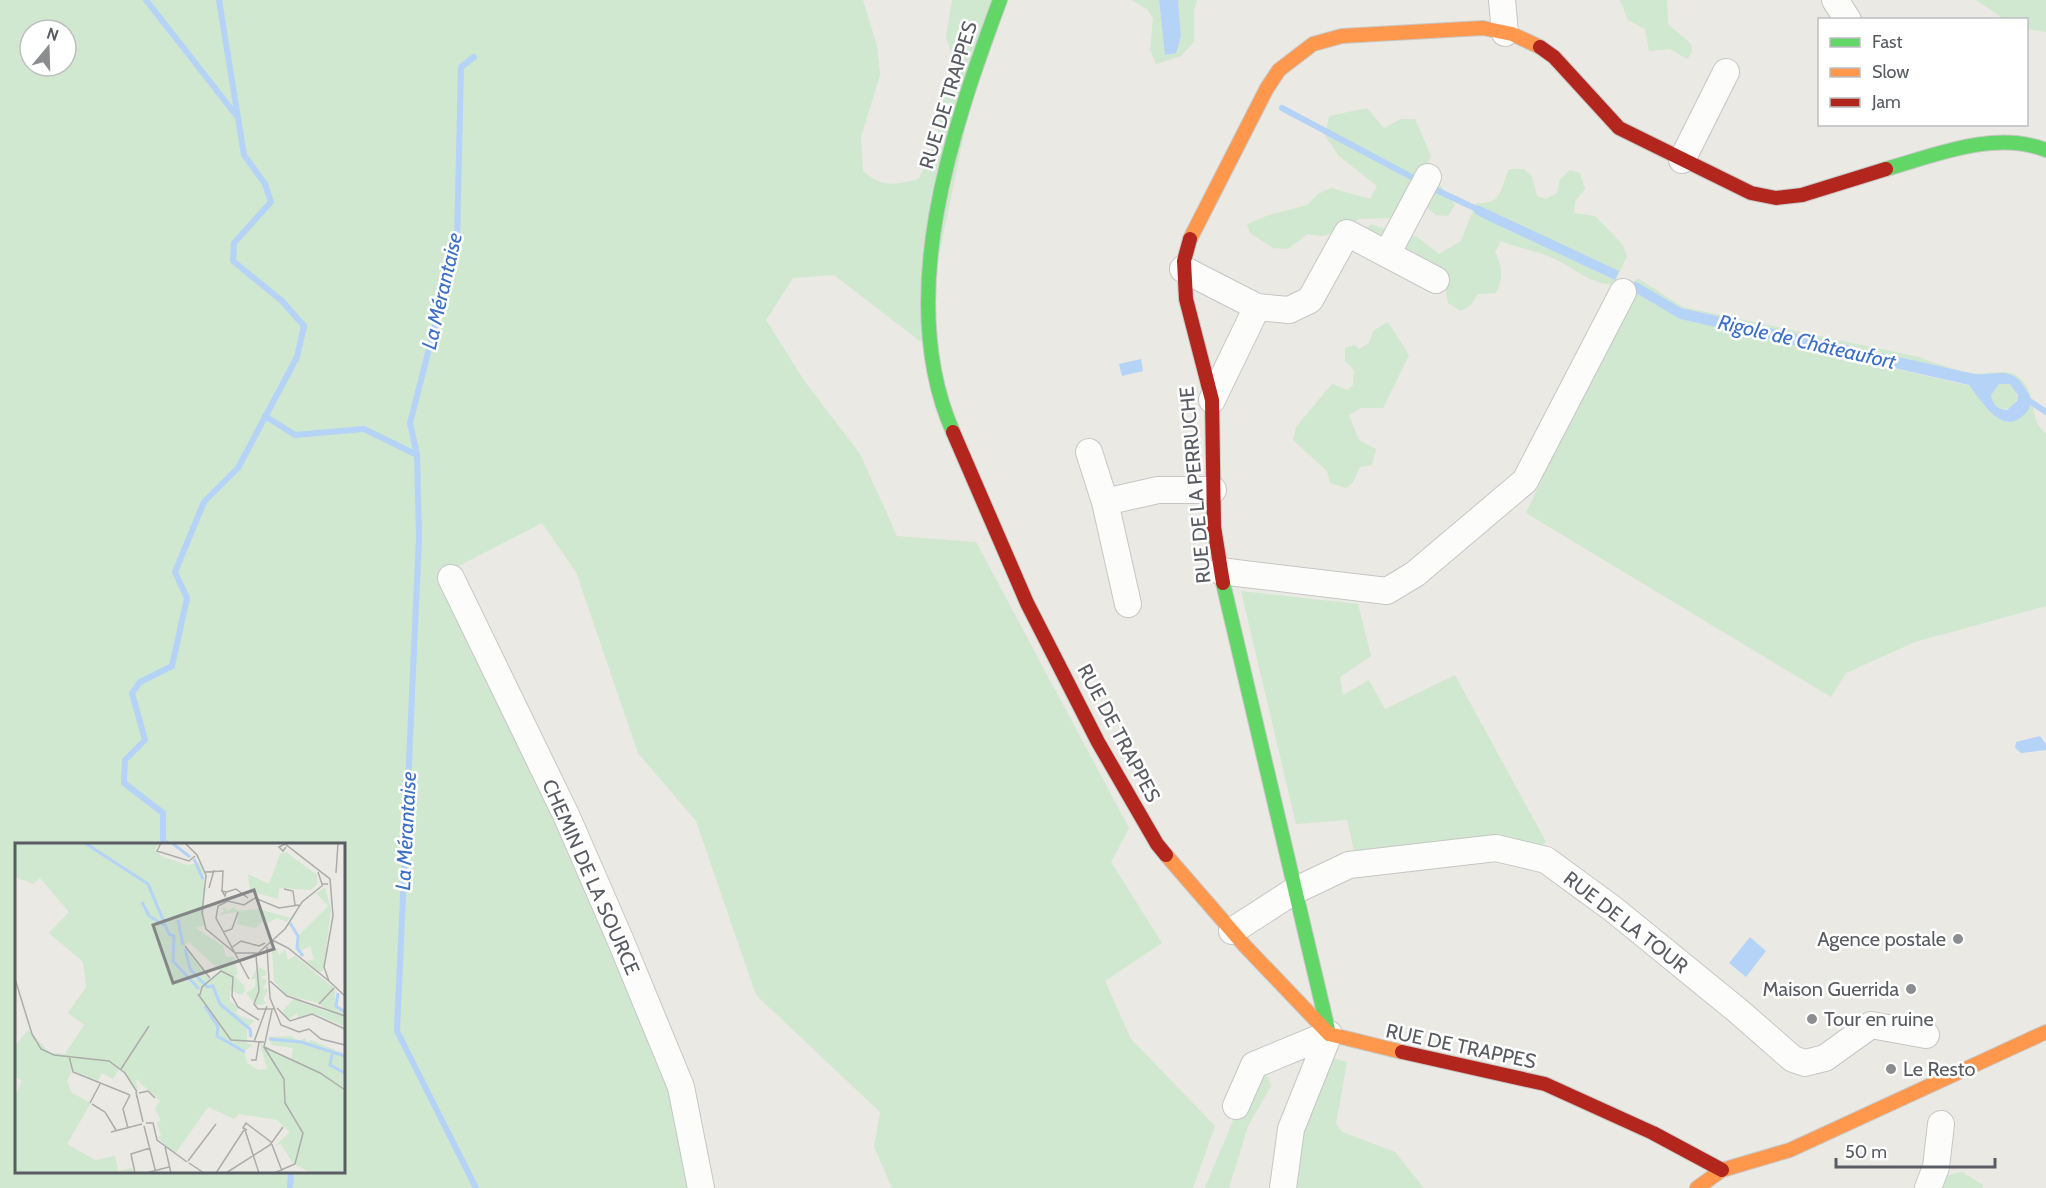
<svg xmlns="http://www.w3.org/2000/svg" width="2046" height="1188" font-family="Cabin,sans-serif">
  <rect width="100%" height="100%" fill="#eae9e3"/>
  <path fill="#d0e7d0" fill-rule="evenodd" d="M0 0H863L877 46 880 75 861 137 863 171C883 188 895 185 919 179L935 143 952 55 946 37 952 0H992L921 342 834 275 793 278 766 320 803 379 860 454 897 536 976 542 1129 828 1111 862 1162 943 1105 981 1131 1039 1215 1126 1193 1188H892L874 1147 880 1112 756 995 696 821 638 753 576 572 542 523 443 574 601 913 673 1085 691 1188H0ZM30 30H66V66H30ZM16 844H344V1172H16Z
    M1131 0H1159L1165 55 1181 36 1178 0H1197L1194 11V42L1181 56 1156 64 1150 50 1153 18 1147 9Z
    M1620 0H1667L1668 24 1691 44 1692 53 1687 59 1670 49 1649 51 1645 29 1628 20Z
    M1976 0H2046V32L2027 29 2026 20 2004 19Z
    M1367 108 1384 128 1401 119H1415L1431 156 1426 167 1455 205 1448 216 1436 215 1423 204 1407 206 1390 218 1359 219 1339 232 1321 236 1307 234 1288 249 1273 248 1250 233 1247 224 1269 215 1307 205 1318 194 1331 188 1370 199 1377 186 1339 156 1325 136 1329 116Z
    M1509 169H1524L1532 177 1537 196 1546 199 1557 193 1560 179 1570 170 1580 173 1585 189 1575 201 1574 213 1595 216 1623 245 1627 256 1614 284C1590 286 1572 265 1550 257 1534 250 1518 248 1501 241L1495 252C1502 267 1504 277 1496 293L1478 294 1471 305 1461 311 1448 303 1445 284 1365 230 1371 224 1406 237 1416 236 1439 254 1461 241 1476 203C1504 204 1499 190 1509 169ZM1478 205 1578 253 1615 280 1474 213Z
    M1639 279 1683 307 1919 357C1936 364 1954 370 1973 373 1991 376 2008 365 2022 380 2038 397 2027 418 2046 434V606L1915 642 1846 673 1831 697 1526 513 1635 280ZM1635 282 1681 308 1974 374C2001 376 2009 364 2027 391L2024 415C1997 428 1984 404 1970 386L1680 319Z
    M1388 322 1409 355 1383 408H1361L1349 415 1359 440 1376 449 1372 465 1360 467 1353 482 1346 488 1330 483 1327 471 1293 440 1296 427 1332 384 1348 390 1353 385 1354 370 1345 361V348L1355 345 1359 349 1369 343 1373 331Z
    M1991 396a13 13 0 1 1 26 0a13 13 0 1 1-26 0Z
    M1241 591 1358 604 1371 656 1340 677 1343 695 1369 680 1385 709 1455 675 1546 842 1539 847 1505 837 1354 851 1347 820 1296 824Z
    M1330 1057 1347 1062 1336 1124 1342 1132 1395 1152 1424 1188H1291L1296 1150Z
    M1258 1074 1268 1077 1271 1086 1248 1126 1229 1188H1205L1249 1082Z
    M1962 1172 1983 1185V1188H1936C1941 1176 1950 1174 1962 1172Z"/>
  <path fill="#b5d3f7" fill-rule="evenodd" d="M1159 0H1178L1181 36 1176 53 1165 55Z
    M1478 205 1619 271 1615 280 1487 220 1474 213Z
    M1635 281 1681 308 1974 374C1995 376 2010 366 2023 385 2029 393 2031 400 2029 409 2005 442 1983 403 1969 385L1680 319 1631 290ZM1999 384H2010L2018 395 2017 401 2007 410C1997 409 1993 405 1991 395Z
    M1141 359 1143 371 1122 376 1119 364Z
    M2040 736 2046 744V750L2021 753 2015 748 2016 742Z
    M1750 937 1766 951 1746 977 1729 963Z"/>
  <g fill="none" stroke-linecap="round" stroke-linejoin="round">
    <path stroke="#b5d3f7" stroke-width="6" d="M146 0 236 115
      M474 57 461 67 457 240 410 423 417 455 419 537 397 1031 476 1188
      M1282 108 1419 181
      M1430 187 1483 212
      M2026 395 2028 400 2046 412
      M265 416 295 435 364 429 417 455
      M167 844 163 840V813L124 783 125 760 145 740 132 693 140 682 172 666 187 598 175 572 204 502 238 468 297 357 304 326 282 301 233 261 234 243 271 202 265 184 244 155 219 0
      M290 1188 291 1172"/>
    <defs>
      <path id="street" d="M1502 0 1505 33
        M1835 0 1848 20
        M1682 160 1726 72
        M1387 254 1428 177
        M1183 269 1257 307 1212 400
        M1257 307 1289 310 1310 300 1347 233 1436 280
        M1089 452 1105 502 1128 604
        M1105 502 1158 490H1213
        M1220 571 1387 591 1415 574 1525 481 1623 292
        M451 578 567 817 620 939 681 1087 701 1188
        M1232 931 1294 891 1349 865 1496 848 1546 860 1613 909 1737 1010 1793 1059 1805 1063 1825 1058 1871 1025 1926 1035
        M1236 1106 1254 1065 1329 1034
        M1283 1188 1291 1129 1329 1034
        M1928 1188 1936 1167 1941 1124"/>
      <path id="fast" d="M1886 169C1936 155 1995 130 2046 150
        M953 432C894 298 952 129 1000 0
        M1223 583 1329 1034"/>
      <path id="slow" d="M1190 239 1267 88 1279 70 1313 44 1342 36 1483 28 1512 34 1540 47
        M1166 855 1245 946 1329 1034 1402 1052
        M1697 1188 1722 1170 1790 1150 2046 1032"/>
      <path id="jam" d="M1540 47 1554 57 1619 128 1751 193 1776 198 1802 195 1886 169
        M1190 239 1184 261 1186 299 1212 400 1214 527 1223 583
        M953 432 1027 603 1098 742 1157 844 1166 855
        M1402 1052 1545 1084 1653 1133 1722 1170"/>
    </defs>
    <use href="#street" stroke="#c6c7c5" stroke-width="28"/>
    <use href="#fast" stroke="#c7c8c7" stroke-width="16"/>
    <use href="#slow" stroke="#c7c8c7" stroke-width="16"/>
    <use href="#jam" stroke="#c7c8c7" stroke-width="16"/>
    <use href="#street" stroke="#fcfcfb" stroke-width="26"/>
    <use href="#fast" stroke="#63d668" stroke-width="14"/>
    <use href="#slow" stroke="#ff974d" stroke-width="14"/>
    <use href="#jam" stroke="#b3261e" stroke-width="14"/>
  </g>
  <g fill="#8c8d8f" stroke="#fff" stroke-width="2">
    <circle cx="1958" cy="939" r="6"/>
    <circle cx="1911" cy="989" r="6"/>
    <circle cx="1812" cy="1019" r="6"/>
    <circle cx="1891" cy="1069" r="6"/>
  </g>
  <g text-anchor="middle" stroke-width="5" stroke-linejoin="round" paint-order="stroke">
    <g font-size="20" fill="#595c62" stroke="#fff">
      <text transform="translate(948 95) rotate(-73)" y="7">RUE DE TRAPPES</text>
      <text transform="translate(1195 485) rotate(-95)" y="7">RUE DE LA PERRUCHE</text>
      <text transform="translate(1119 733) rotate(62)" y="7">RUE DE TRAPPES</text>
      <text transform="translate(591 877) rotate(66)" y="7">CHEMIN DE LA SOURCE</text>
      <text transform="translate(1626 922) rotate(38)" y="7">RUE DE LA TOUR</text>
      <text transform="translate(1461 1046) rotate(12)" y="7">RUE DE TRAPPES</text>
    </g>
    <g font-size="20" fill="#595c62" stroke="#fff" text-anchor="end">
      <text x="1946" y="946">Agence postale</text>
      <text x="1899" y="996">Maison Guerrida</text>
      <text x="1824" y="1026" text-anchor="start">Tour en ruine</text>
      <text x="1903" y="1076" text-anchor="start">Le Resto</text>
    </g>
    <g font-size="21" font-style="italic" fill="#3c70c7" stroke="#fff">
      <text transform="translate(442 291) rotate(-77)" y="7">La Mérantaise</text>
      <text transform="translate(1807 342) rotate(13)" y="7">Rigole de Châteaufort</text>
      <text transform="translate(406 831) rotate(-87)" y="7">La Mérantaise</text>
    </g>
  </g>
  <g transform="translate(15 843)">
    <rect width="330" height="330" fill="#eae9e3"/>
    <path d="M0 0H144L140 6 146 13 172 22 185 20 189 27V83L181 85 208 103 211 114H219L223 131 219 133 229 142 230 148 226 152 215 147V158L224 165 221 169 225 173 240 178 232 184V200L238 202 229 208 232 220 243 227 252 226 245 200 276 217 278 205 257 202 253 194 276 193 284 198 290 195 292 200 296 197 330 211V330H296L278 320 266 301 260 303 275 289 262 277 224 271 219 276 193 264 160 311 142 294 146 293 142 279 146 278 140 265 145 258 121 236 123 248 106 224 98 236 87 230 82 239 57 227 52 239 57 250 76 260 52 301 80 317 100 313 103 328 117 325 118 330H0V252L7 238 0 234V203L13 187 35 210 50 211 69 182 53 170 71 144 68 119 34 90 54 69 25 35 18 41 0 34ZM174 99 205 128 195 136 170 102ZM271 9 302 32V41L296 47 264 45 263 56 235 48 233 31 254 41 265 11ZM310 45 316 66 308 128 303 129 291 118 299 116 295 103 285 108 283 105 284 92 313 63 301 50ZM207 64 213 67 210 70 219 64 223 68 244 66 275 75 272 79 262 75 253 80 250 76 240 85 222 81 223 69 204 72 209 68ZM262 105 264 113 270 106 273 117 280 113 320 146V163L330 170 329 183 300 171 283 176 282 170 275 176 271 175 268 167 279 156 315 170 304 160 271 152 259 138 257 107ZM243 124 250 127 251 132 246 134 252 138 248 145 253 147 248 156 251 161 241 162 231 150 240 144 241 136H236Z" fill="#d0e7d0" fill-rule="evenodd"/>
    <path fill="none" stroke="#b5d3f7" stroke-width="3" d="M70 0 133 41 154 91 159 93 158 118 184 146M157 0 175 14M179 16 188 36M127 59 134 73 151 83M163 77 168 102M275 80 283 93 282 105 288 113M170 106 175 126 192 144 198 143 205 161 235 186 236 194M323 150 321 163 330 169M190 163 203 184 202 193 230 209M254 196 286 199 330 213M317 211 315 222 330 230"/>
    <path fill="none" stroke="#acadab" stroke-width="1.5" d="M146 0 142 8 174 18 180 13M170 0 182 12 191 32 187 70 191 86 220 110H242M271 4 268 8 264 4 270 1 315 36 318 73 309 124 314 138 330 153M190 29 208 28 207 48M303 29 307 41H313M321 30 323 0M194 45 199 27M269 46 278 48 280 62M211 49 207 48 210 53 211 49 221 46 233 55M208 89 217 86 223 69M257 97 273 105 314 138M170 103 195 135M252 104 255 155 266 182 284 189 294 186 306 196 330 202M216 105 226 98 244 103 250 100M0 136 17 191 26 206 39 212 94 218 110 230 122 249M234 136 201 75 203 63 213 58 229 62 240 55 264 65 284 62M255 138 272 153 330 173M183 151 216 197 249 199M185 152 187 144 206 128 218 134 217 153 223 164 244 177M304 161 319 145M262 165 275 178 297 171 330 186M259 166H243L239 161 244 148 241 112 270 86 287 59 308 42M257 167 249 204 269 236 270 260 288 290 280 321 259 330M239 199 252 163M249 204 305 230 330 247M54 213 58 229 115 252M236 217H241L244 199M106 226 134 183M124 250 133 248 140 255M122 255 121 249 128 279M75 260 85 241M77 261 90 269 101 287M131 280H138L142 297 172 319M129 283 141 330M113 285 108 266 115 252M230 287 244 330M232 287 228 285 231 280 256 299 267 328M96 289 127 281M150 304 156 330M173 318 201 281M174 320 189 330M120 330 116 311 135 305M131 330 154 324M201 330 229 287M211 330 255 302 268 284"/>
    <path fill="#848688" fill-opacity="0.15" stroke="#848688" stroke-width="3" d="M239 47 259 106 158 140 138 82Z"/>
    <rect width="330" height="330" fill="none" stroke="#595c62" stroke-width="3"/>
  </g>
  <rect x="1818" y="18" width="210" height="108" fill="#ffffff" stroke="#bdbec0" stroke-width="1.5"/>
  <rect x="1830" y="38" width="30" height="9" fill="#63d668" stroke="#bdbec0" stroke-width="1.5"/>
  <text x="1872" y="48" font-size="18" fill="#595c62">Fast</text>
  <rect x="1830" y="68" width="30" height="9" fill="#ff974d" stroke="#bdbec0" stroke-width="1.5"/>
  <text x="1872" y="78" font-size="18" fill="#595c62">Slow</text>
  <rect x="1830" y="98" width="30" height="9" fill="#b3261e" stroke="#bdbec0" stroke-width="1.5"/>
  <text x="1872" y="108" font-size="18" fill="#595c62">Jam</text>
  <g transform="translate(48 48) rotate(19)"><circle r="28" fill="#ffffff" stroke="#bdbec0" stroke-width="1.5"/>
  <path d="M0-4.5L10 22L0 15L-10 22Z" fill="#8c8d8f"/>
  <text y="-9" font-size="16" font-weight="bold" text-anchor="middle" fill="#595c62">N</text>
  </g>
  <path d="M1836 1158v9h159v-9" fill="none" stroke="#595c62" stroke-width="3"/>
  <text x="1845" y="1158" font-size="18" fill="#595c62" stroke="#ffffff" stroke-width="4.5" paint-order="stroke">50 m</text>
</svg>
